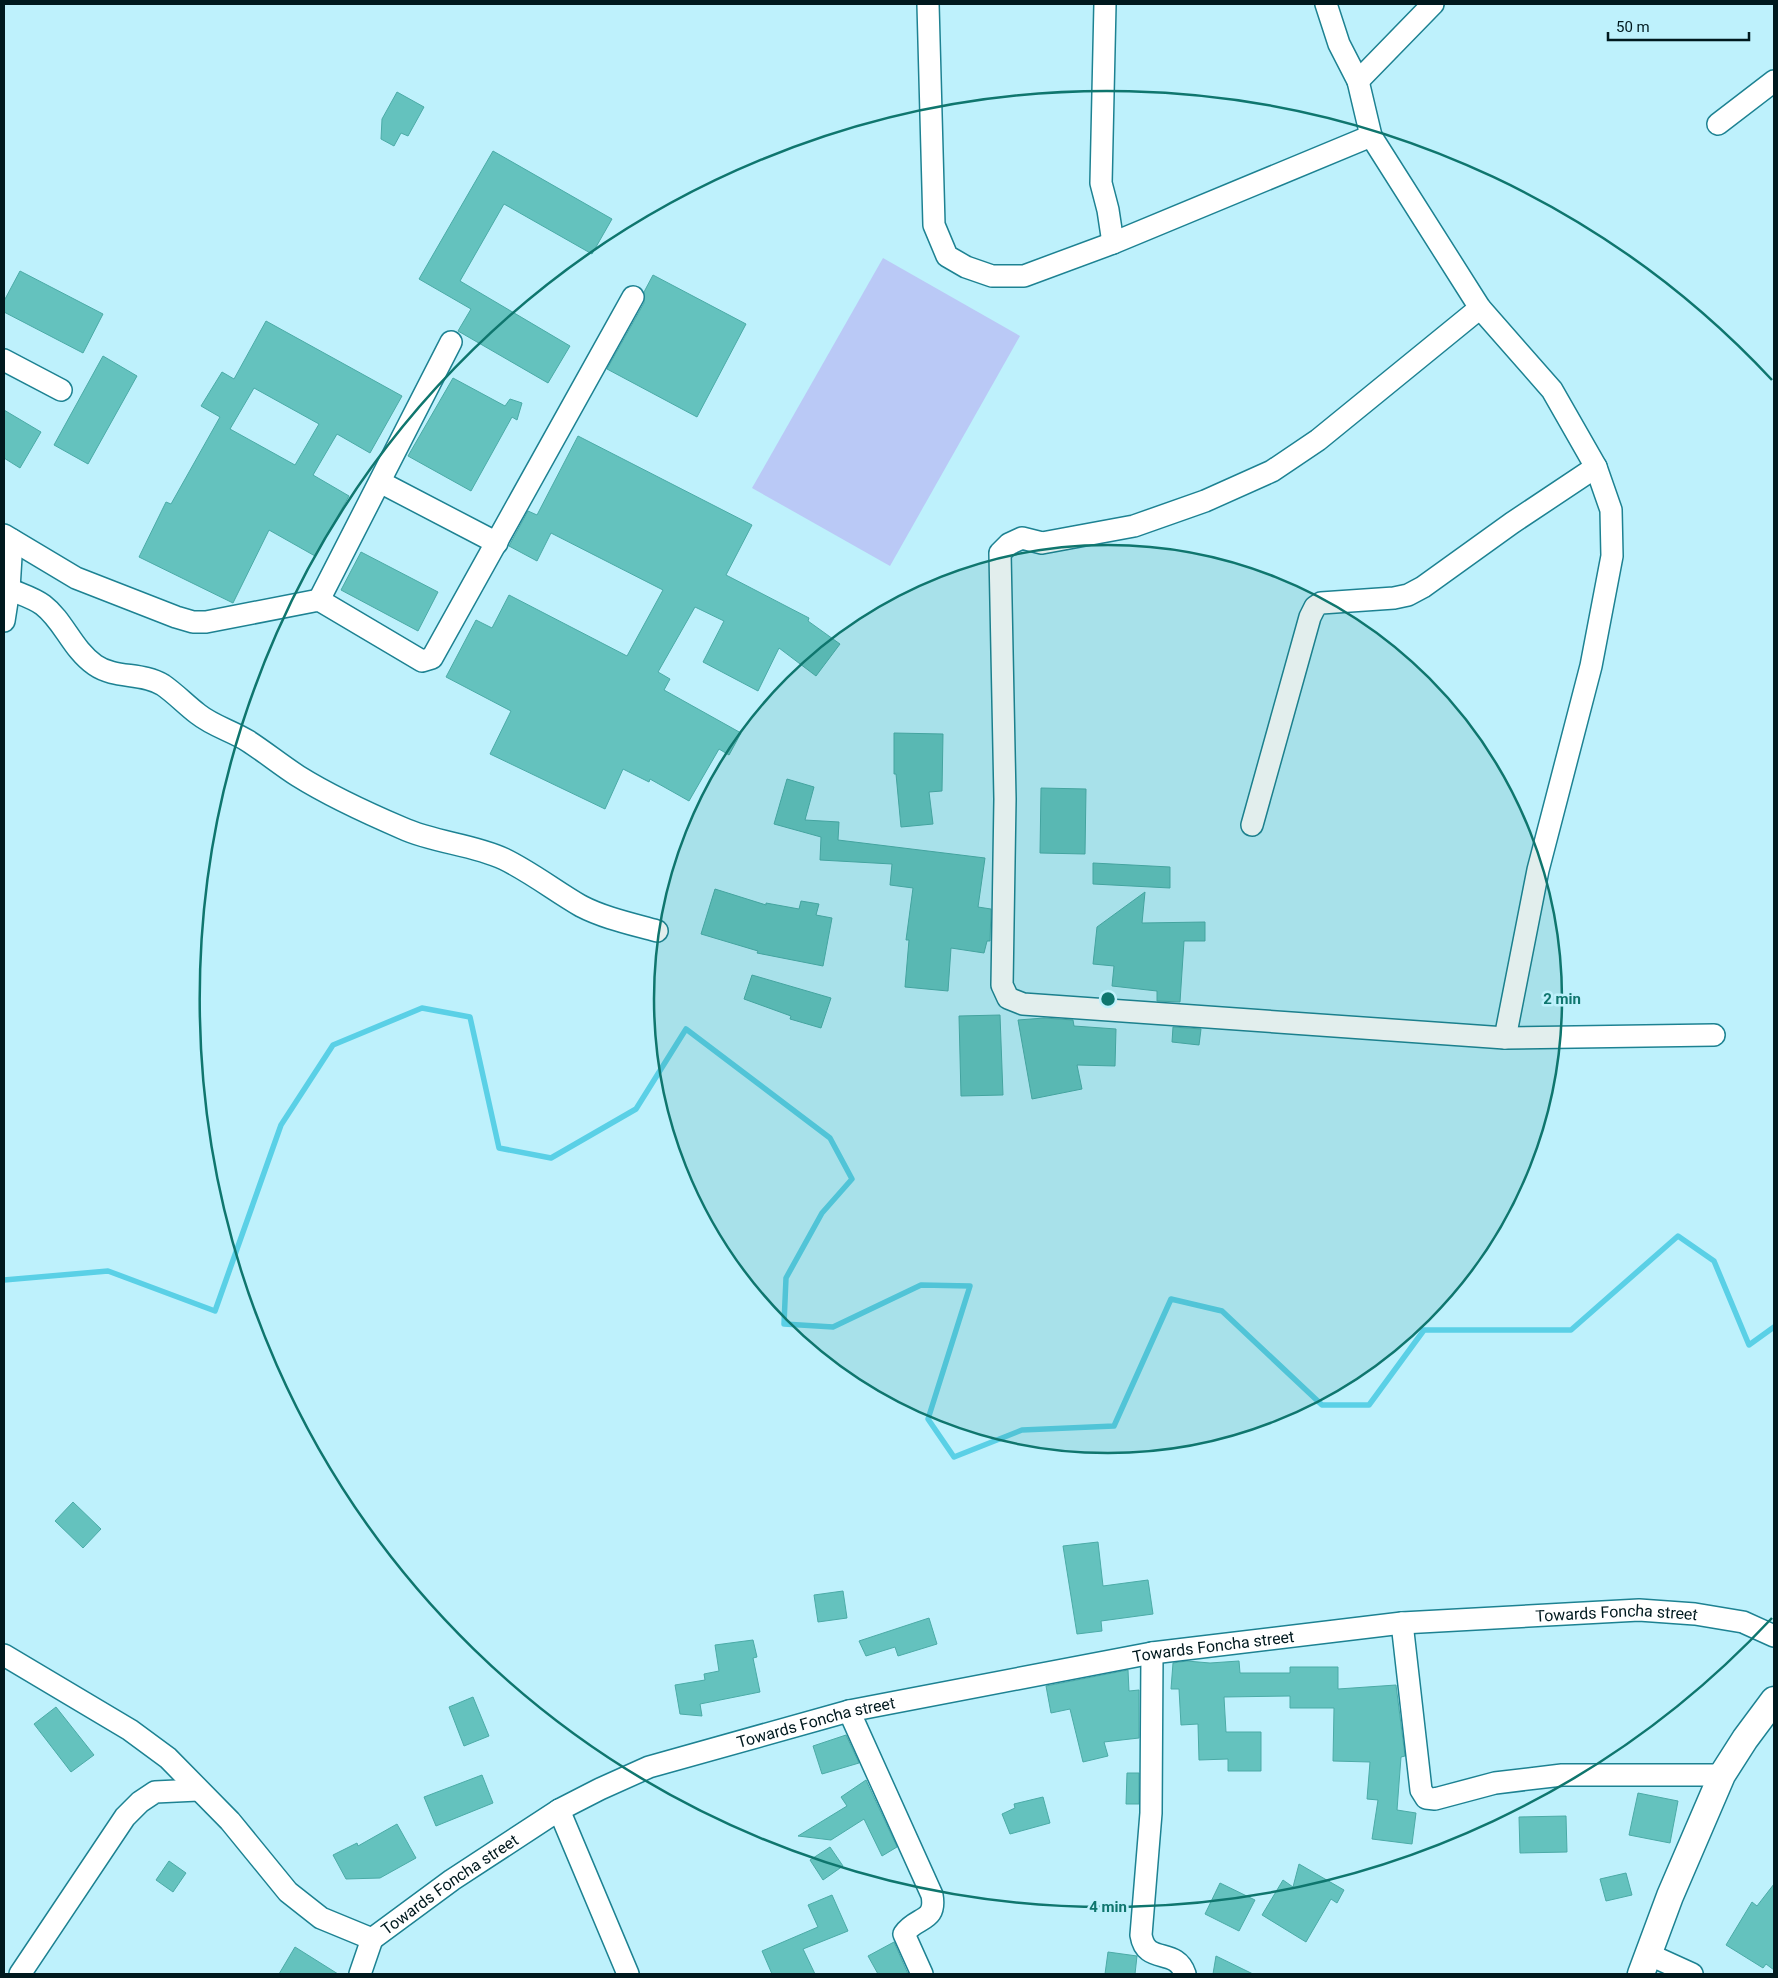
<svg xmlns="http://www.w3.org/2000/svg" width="1778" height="1978" font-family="Roboto,sans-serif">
  <rect width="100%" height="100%" fill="#bef1fc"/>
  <path fill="#bac9f6" d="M883 258 1020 336 890 566 752 488Z"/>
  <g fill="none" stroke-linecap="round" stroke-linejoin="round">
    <path stroke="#5ad0e6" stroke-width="5.5" d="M4 1280 108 1271 215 1311 281 1125 333 1045 422 1008 470 1017 499 1148 551 1158 636 1109 686 1029 830 1138 852 1179 822 1213 786 1278 784 1324 833 1327 921 1285 970 1286 928 1419 954 1457 1022 1430 1114 1426 1171 1299 1222 1311 1322 1405H1369L1424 1330H1571L1678 1236 1714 1261 1749 1345 1774 1327"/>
  </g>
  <path fill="#64c2be" stroke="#4baba7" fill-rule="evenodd" d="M397 92 424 107 408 136 401 133 394 146 381 139 382 119Z
    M493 151 612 219 592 254 504 204 460 281 570 346 548 383 458 331 471 309 419 279Z
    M20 271 103 314 83 353 4 312V301Z
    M653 275 746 324 697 417 607 369 644 303V292Z
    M266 321 402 396 370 453 337 434 313 475 349 496 315 556 269 530 233 603 139 557 166 502 171 504 220 417 201 406 222 372 234 379ZM254 388 319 424 295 465 230 429Z
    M103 356 137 376 88 464 54 445Z
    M453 378 505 406 510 399 522 403 517 420 512 417 471 491 408 456Z
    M4 410 41 432 20 468 4 458Z
    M578 436 752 525 726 575 809 618 808 621 840 644 816 676 779 648 758 691 703 662 724 621 695 607 658 672 670 679 664 690 741 733 729 755 719 749 689 801 650 779 649 782 623 769 605 809 490 754 511 711 446 677 476 620 492 628 509 595 627 656 663 590 551 533 537 561 509 546 528 511 537 515Z
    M361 552 438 592 418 631 341 590Z
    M894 733 943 734 942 791 929 792 933 824 901 827 896 774H894Z
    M787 779 814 787 805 820 839 822 838 840 985 858 978 907 991 909 990 941H987L984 953 951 948 948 991 905 987 909 940H906L913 888 890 885 892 864 820 860 821 837 774 824Z
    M1041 788 1086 789 1085 854 1040 853Z
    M1093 863 1170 867V888L1093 884Z
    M715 889 766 905V903L799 909 801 901 819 904 816 915 832 918 823 966 757 953 758 951 701 934Z
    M1145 892 1142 923 1205 922V941H1184L1180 1002 1157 1001V991L1112 986 1114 966 1093 964 1097 927Z
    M752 975 831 998 821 1028 790 1019 791 1016 744 999Z
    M1000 1015 1003 1095 961 1096 959 1016Z
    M1044 1018 1073 1020 1074 1026 1116 1029 1115 1066 1077 1065 1082 1089 1032 1099 1018 1020Z
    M1173 1027 1201 1029 1199 1045 1172 1042Z
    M73 1502 101 1529 83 1548 55 1521Z
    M1098 1542 1103 1586 1148 1580 1153 1614 1101 1621 1102 1631 1077 1634 1063 1546Z
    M843 1591 847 1618 818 1622 814 1595Z
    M929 1618 937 1644 898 1656 895 1647 866 1656 859 1641Z
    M753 1640 757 1657 753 1658 760 1692 700 1704 702 1716 680 1714 675 1685 705 1680 704 1674 719 1671 715 1645Z
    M1187 1661 1210 1663 1239 1661 1240 1673H1290V1667H1338V1689L1396 1685 1405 1756 1401 1757 1397 1810 1416 1813 1412 1844 1372 1839 1378 1800 1367 1799 1370 1762 1333 1761 1334 1708H1290V1696L1224 1697 1226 1732H1261V1771H1228V1759L1199 1760 1198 1724 1181 1725 1179 1689H1171L1173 1663Z
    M1128 1670 1129 1691 1139 1690V1738L1104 1742 1108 1756 1083 1762 1070 1709 1051 1713 1046 1686Z
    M473 1697 489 1736 464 1746 449 1707Z
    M56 1707 94 1755 71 1772 34 1724Z
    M846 1735 859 1763 822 1774 813 1746Z
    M1127 1773H1139V1804H1126Z
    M482 1775 493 1803 436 1826 424 1797Z
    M866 1780 897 1847 882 1856 864 1819 831 1840 798 1836 847 1806 841 1797Z
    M1638 1793 1678 1801 1670 1843 1629 1835Z
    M1043 1797 1050 1823 1010 1834 1002 1814 1015 1808 1014 1804Z
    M1566 1816 1567 1852 1520 1853 1519 1817Z
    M397 1824 416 1858 380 1878 346 1879 333 1855 357 1843 358 1846Z
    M830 1847 843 1866 823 1880 810 1860Z
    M169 1861 186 1873 173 1892 156 1880Z
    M1299 1864 1344 1890 1337 1903 1331 1899 1306 1942 1262 1915 1283 1880 1293 1887Z
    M1626 1873 1632 1895 1606 1901 1600 1879Z
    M1220 1883 1255 1900 1239 1931 1205 1914Z
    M1774 1884V1970L1766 1964 1763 1968 1726 1945 1752 1902 1757 1906Z
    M832 1895 848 1931 803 1949 815 1974H772L762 1951 818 1927 808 1905Z
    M894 1942 908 1974H878L868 1956Z
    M295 1947 338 1974H279Z
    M1108 1952 1137 1956 1135 1974H1105Z
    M1216 1956 1253 1974H1213Z"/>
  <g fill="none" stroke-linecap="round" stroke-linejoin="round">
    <defs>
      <g id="minor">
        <path d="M928 4 934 225 947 256 966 267 992 276H1024L1113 243 1371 136"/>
        <path d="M1105 4 1101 183 1108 210 1113 243"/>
        <path d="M1326 4 1339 44 1358 81 1371 136 1480 308 1552 390 1596 467 1611 510 1612 556 1591 666 1538 870 1505 1038"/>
        <path d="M1358 81 1433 4"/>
        <path d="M1718 124 1774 81"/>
        <path d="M1480 308 1318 440 1272 471 1205 501 1134 526 1042 543 1022 538 1009 544 1000 553 1005 799 1002 985 1008 998 1023 1004 1505 1038 1714 1035"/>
        <path d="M4 360 61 390"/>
        <path d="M380 482 497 543"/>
        <path d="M4 535 76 578 176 617 193 622H206L319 600 422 661 432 658 633 297"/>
        <path d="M9 589C20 594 34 598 43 605 64 621 72 649 95 665 115 679 142 672 163 685 176 694 186 705 198 714 213 726 232 731 248 741 265 752 281 765 298 776 330 796 367 813 402 828 435 843 472 844 504 859 531 872 555 891 581 906 604 918 632 924 657 931"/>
        <path d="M319 600 451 342"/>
        <path d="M4 621 9 589 12 540"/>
        <path d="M1252 825 1310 617 1315 607 1321 603 1394 598 1408 595 1423 587 1512 523 1596 467"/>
        <path d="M1402 1623 1421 1790 1426 1798 1435 1799 1495 1783 1562 1775H1722"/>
        <path d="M1152 1653 1151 1813 1141 1935C1146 1966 1176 1946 1185 1974"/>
        <path id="s1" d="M4 1655 130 1730 168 1758 230 1821 288 1892 321 1918 372 1939 452 1880 559 1810 600 1789 649 1767 849 1711 1152 1653 1402 1623 1639 1610 1695 1614 1743 1622 1774 1636"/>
        <path d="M849 1711 932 1895C937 1923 916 1916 904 1934L922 1974"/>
        <path d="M559 1810 628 1974"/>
        <path d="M1648 1954 1692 1974"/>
        <path d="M20 1974 125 1817 140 1802 155 1792 198 1790"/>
        <path d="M360 1974 372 1939"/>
      </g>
      <path id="tertiary" d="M1641 1974 1670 1896 1722 1775 1745 1739 1774 1700"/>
    </defs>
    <use href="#minor" stroke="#1d8292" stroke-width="24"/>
    <use href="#tertiary" stroke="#1d8292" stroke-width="29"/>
    <use href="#minor" stroke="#fff" stroke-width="21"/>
    <use href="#tertiary" stroke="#fff" stroke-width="26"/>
  </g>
  <circle cx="1108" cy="999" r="454" fill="#0f766e" fill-opacity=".12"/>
  <g fill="none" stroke="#0f766e" stroke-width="2.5">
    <circle cx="1108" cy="999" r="454"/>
    <path d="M1772 1618A908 908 0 1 1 1772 380"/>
  </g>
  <g text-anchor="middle" stroke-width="5" stroke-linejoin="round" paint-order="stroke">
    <g font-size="16" fill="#00191e" stroke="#bef1fc">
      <text dy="6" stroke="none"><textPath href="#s1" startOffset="1781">Towards Foncha street</textPath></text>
      <text dy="6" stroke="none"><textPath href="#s1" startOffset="1376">Towards Foncha street</textPath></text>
      <text dy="6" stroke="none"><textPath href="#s1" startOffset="971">Towards Foncha street</textPath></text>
      <text dy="6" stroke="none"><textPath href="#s1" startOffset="566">Towards Foncha street</textPath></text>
    </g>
  </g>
  <circle cx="1108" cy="999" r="8" fill="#0f766e" stroke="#bef1fc" stroke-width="2.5"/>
  <g font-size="15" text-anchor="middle" font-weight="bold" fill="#0f766e" stroke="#bef1fc" stroke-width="5" stroke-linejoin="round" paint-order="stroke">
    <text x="1562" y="1004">2 min</text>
    <text x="1108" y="1912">4 min</text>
  </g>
  <rect width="1778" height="1978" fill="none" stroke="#00191e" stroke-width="10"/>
  <path d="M1608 32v8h141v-8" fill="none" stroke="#00191e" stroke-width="2.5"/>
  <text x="1616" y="32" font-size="15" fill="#00191e" stroke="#bef1fc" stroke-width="4" paint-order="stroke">50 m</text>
</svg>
